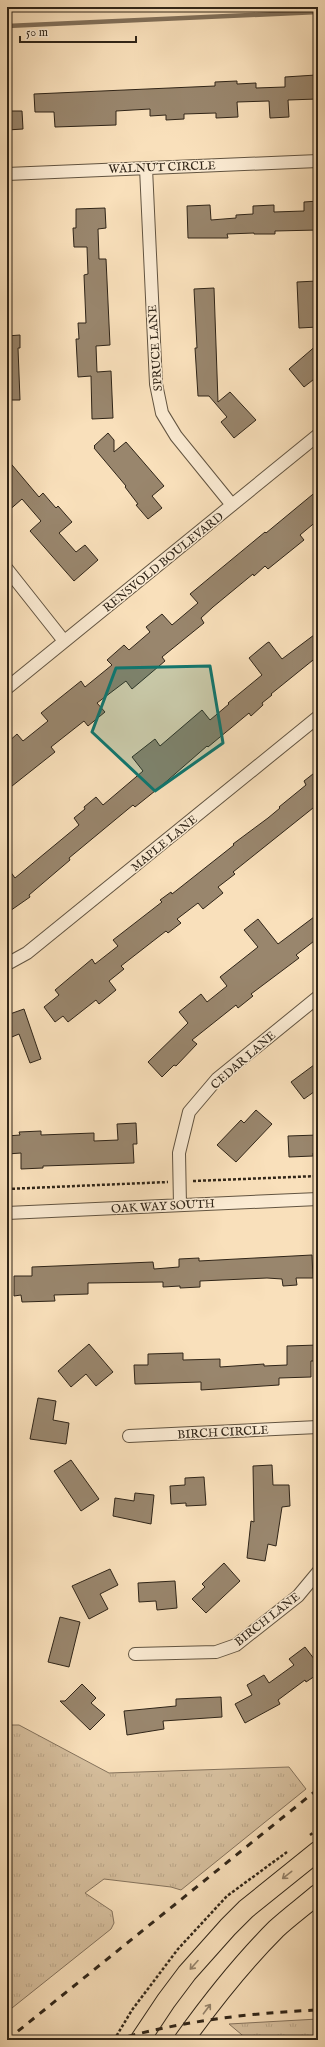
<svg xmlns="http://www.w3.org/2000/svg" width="325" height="2047" font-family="'IM FELL English',serif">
  <defs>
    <pattern id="grass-tufts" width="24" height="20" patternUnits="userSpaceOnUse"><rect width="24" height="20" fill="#d7c09f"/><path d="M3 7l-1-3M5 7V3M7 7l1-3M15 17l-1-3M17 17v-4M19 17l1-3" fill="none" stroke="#b9a588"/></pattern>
  </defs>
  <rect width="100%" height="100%" fill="#f9e0bb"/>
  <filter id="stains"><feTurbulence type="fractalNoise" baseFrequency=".005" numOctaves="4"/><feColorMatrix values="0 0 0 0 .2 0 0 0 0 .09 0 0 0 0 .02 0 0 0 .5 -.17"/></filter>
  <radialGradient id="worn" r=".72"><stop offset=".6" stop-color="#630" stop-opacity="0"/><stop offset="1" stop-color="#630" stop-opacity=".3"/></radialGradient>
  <path fill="url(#grass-tufts)" stroke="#84725c" d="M7 1725H19L109 1773 289 1767 306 1789 181 1890 171 1887 104 1879 85 1893 112 1911 114 1923 111 1929 7 2012Z
    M318 2019V2040H248L229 2024Z"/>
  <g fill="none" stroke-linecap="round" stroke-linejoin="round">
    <path stroke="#806f59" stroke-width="4.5" d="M7 26 318 12"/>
  </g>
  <path fill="#99866d" stroke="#302518" d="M316 75 317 99 288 100 289 117 270 118 269 101 237 102 238 117 216 118V113L184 114V119L166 120V115L150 116V109L116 111V125L55 127 54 112H35L34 94 215 86V82L237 81V84L256 83V88L285 87V77Z
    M7 111H22L23 129 7 130Z
    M318 201V230L275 231V234H254V233L227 234 228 238H188L187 206 210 205 211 220 236 218V215L253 214V206L274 205V212L304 211V202Z
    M105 208 106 228 98 229 99 259H106L110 345 96 346 97 372 111 371 113 418 92 419 91 376 78 377 76 339H79L78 323H86L84 275 88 274 87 247H74L73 228H76V209Z
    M317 281 318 327 299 328 297 282Z
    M214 288 218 402 230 392 256 420 234 438 221 422 227 417 209 396H198L195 348H197L194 289Z
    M20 335V348H18L20 400H7V336Z
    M318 344V376L304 387 289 369Z
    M108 433 114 440V452L126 442 164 486 152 496 162 508 148 519 136 505 138 504 125 487 126 486 94 448 95 447 94 446Z
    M7 459 39 497 43 493 56 508 58 506 72 522 59 533 76 552 85 545 98 560 74 581 30 531 41 521 22 499 7 512Z
    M318 490V520L300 535 304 540 268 569 265 566 254 576 253 574 213 607 201 618 204 623 162 657 165 661 132 689 126 681 97 703 105 712 88 726 84 721 51 747 55 752 7 790V743L17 734 23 741 48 721 41 713 81 681 85 687 112 665 107 660 124 645 129 650 150 632 146 627 162 614 172 625 198 603 190 594 265 532 266 533Z
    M318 632V656L271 694 272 695 262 703 263 705 251 716 249 713 208 747 207 746 160 787 135 807 133 805 69 858 70 860 29 895 30 897 7 913V867L15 878 79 825 74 818 85 809 84 807 96 797 103 805 143 771 132 757 155 739 160 746 202 710 210 720 229 704 228 703 262 675 249 658 267 643 269 642 282 659Z
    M318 770V804L233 872 235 874 218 887 223 893 203 909 198 903 177 919 181 923 168 933 166 931 121 966 124 969 109 981 116 990 99 1004 96 1000 68 1022 63 1016 55 1022 44 1007 59 995 55 990 92 959 95 964 118 946 113 940 162 902 160 900 171 892 172 894 234 845 233 844 268 818 280 808 279 807 306 785 304 781Z
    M318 914V938L296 955 299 958 251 994 253 996 238 1008 236 1005 192 1040 197 1044 176 1066 174 1065 162 1077 148 1062 188 1023 179 1012 201 994 207 1002 227 986 220 977 258 947 244 930 258 919 278 944Z
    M24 1009 41 1059 30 1063 19 1034 7 1039V1015Z
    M318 1062V1089L304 1099 291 1082Z
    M256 1110 272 1124 236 1162 217 1145 241 1120 244 1123Z
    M136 1123 137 1144H133L134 1163 43 1166V1168L21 1169V1153L7 1154V1136L20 1135 19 1132 41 1131V1135L94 1133V1141L118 1140 117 1124Z
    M318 1135V1153H313V1156L289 1157 288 1136Z
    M312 1255 313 1278H296L297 1285 283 1286 282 1279 267 1278 200 1281V1287L180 1288V1286L163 1287V1282L88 1283V1294L54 1295 55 1301 22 1302 21 1295 14 1296V1276H32V1267L153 1262 154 1269 179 1267V1259L199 1258V1261Z
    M89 1344 113 1372 96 1386 86 1374 71 1387 58 1371Z
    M318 1345V1361H311V1377L279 1378V1385L201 1390V1382L135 1384 134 1365H148V1354L183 1353V1360L220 1359V1367L264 1364V1366L287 1365V1346Z
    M38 1398 56 1401 53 1420 69 1423 66 1444 30 1439Z
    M71 1460 99 1499 81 1511 54 1471Z
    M272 1465 273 1485H289L290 1506 282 1507 276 1546 268 1544 265 1561 247 1558 251 1521 254 1522 253 1466Z
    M204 1477 206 1505 186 1506V1503L171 1504 170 1486 185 1485V1478Z
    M135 1493 154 1495 151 1524 113 1516 115 1498 134 1501Z
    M224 1563 240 1581 206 1613 192 1599 205 1587 202 1584Z
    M110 1569 118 1585 100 1594 108 1609 89 1619 72 1586Z
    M175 1581 177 1608 157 1610 156 1601 139 1602 138 1583Z
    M60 1617 80 1622 69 1667 48 1662Z
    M305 1647 318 1664V1674L306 1682 305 1680 278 1700 280 1704 245 1723 235 1704 252 1695 247 1685 264 1675 269 1683 294 1665 289 1659Z
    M82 1684 96 1698 91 1703 105 1715 90 1730 60 1701H65Z
    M221 1697 222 1717 163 1721 164 1729 127 1735 124 1711 176 1706V1699Z"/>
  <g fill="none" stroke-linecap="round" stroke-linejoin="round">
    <defs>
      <path id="street" d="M146 168 156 384 162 413 176 436 232 505
        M7 174 318 161
        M7 569 64 641
        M7 688 318 435
        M7 964 27 953 318 717
        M180 1205 179 1153 189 1112 217 1079 318 997
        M7 1213 318 1199
        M129 1436 318 1427
        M135 1654 216 1652 236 1645 298 1596 318 1572"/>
      <path id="primary" d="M140 2040 166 2001 187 1973 228 1927 246 1909 318 1851
        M184 2040C212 2001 242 1963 276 1929 289 1917 304 1906 318 1894"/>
    </defs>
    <use href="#street" stroke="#625441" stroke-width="14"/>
    <use href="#primary" stroke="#302518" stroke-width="21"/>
    <path stroke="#302518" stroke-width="2.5" stroke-dasharray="3 2" stroke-linecap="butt" d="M193 1181 318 1176
      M7 1189 168 1182
      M310 1835 318 1829
      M114 2040 132 2010 178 1949 227 1896 287 1852"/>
    <use href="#street" stroke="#fbebd3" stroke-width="12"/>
    <use href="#primary" stroke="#f9e0bb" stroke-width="19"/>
    <path stroke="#302518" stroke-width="3" stroke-dasharray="7 7" stroke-linecap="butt" d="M7 2040 318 1789
      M115 2040C182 2021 249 2013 318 2010"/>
  </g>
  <defs><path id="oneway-shaft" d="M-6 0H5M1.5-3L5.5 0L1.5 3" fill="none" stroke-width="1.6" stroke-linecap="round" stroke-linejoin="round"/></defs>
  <g stroke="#94826a">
    <use href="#oneway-shaft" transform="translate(287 1875) rotate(142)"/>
    <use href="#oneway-shaft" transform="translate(194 1965) rotate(132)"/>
    <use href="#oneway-shaft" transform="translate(207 2009) rotate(-53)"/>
  </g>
  <path fill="#0f766e" fill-opacity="0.2" stroke="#0f766e" stroke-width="3" stroke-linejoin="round" d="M210 666 223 743 155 791 92 732 116 668Z"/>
  <g text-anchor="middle" stroke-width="3" stroke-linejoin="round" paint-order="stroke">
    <g font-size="12" fill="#302518" stroke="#fbebd3">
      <text transform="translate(162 167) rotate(-2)" y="4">WALNUT CIRCLE</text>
      <text transform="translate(155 348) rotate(-94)" y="4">SPRUCE LANE</text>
      <text transform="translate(163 562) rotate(-39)" y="4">RENSVOLD BOULEVARD</text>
      <text transform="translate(164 843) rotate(-39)" y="4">MAPLE LANE</text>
      <text transform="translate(243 1060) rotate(-41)" y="4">CEDAR LANE</text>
      <text transform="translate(163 1206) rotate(-3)" y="4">OAK WAY SOUTH</text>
      <text transform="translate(223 1432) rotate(-3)" y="4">BIRCH CIRCLE</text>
      <text transform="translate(267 1619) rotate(-38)" y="4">BIRCH LANE</text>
    </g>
  </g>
  <rect width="325" height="2047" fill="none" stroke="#f9e0bb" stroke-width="24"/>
  <rect x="8" y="8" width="309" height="2031" fill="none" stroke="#302518" stroke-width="2"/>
  <rect x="12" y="12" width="301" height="2023" fill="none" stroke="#302518"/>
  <path d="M20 36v6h116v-6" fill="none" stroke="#302518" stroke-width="2"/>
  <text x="26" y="36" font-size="12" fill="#302518" stroke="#fbebd3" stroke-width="3" paint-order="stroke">50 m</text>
  <rect width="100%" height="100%" filter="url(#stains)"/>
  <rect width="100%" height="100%" fill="url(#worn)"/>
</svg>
